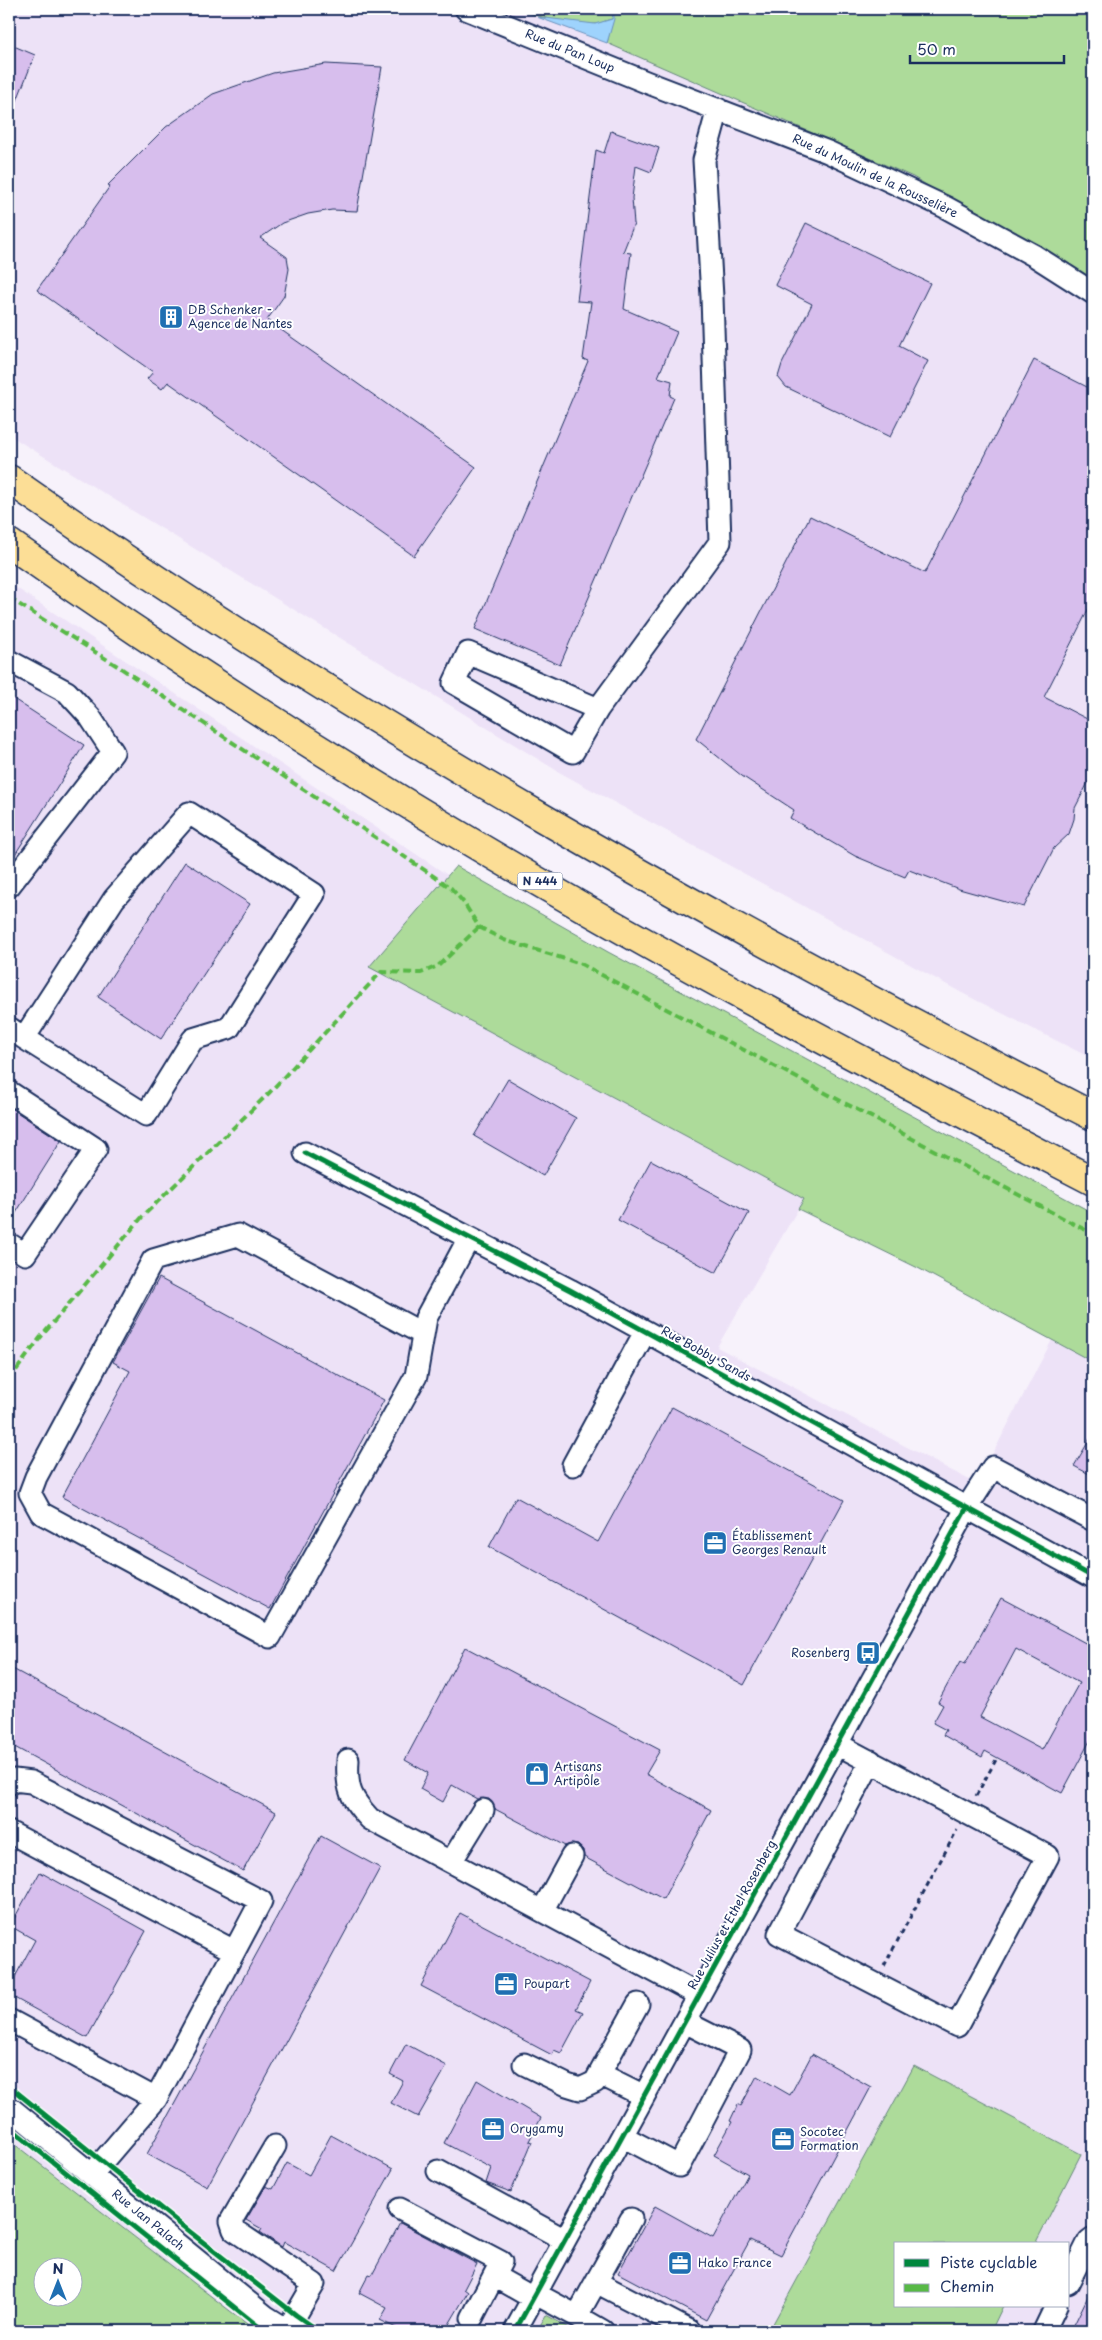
<svg xmlns="http://www.w3.org/2000/svg" width="1102" height="2340" font-family="'Playpen Sans',sans-serif">
  <rect width="100%" height="100%" fill="#f7f2fb"/>
  <filter id="ink" filterUnits="userSpaceOnUse"><feTurbulence type="fractalNoise" baseFrequency=".02" numOctaves="2"/><feDisplacementMap in="SourceGraphic" scale="10" xChannelSelector="R" yChannelSelector="G"/><feConvolveMatrix kernelMatrix="1 2 1 2 8 2 1 2 1" color-interpolation-filters="sRGB"/></filter>
  <g filter="url(#ink)">
    <path fill="#ede2f7" fill-rule="evenodd" d="M9 9H517L607 43 913 177 1093 284V1059L962 993 559 772 9 435Z
      M9 583 449 876 370 967 804 1199 717 1347 977 1484 1052 1340 1093 1362V2331H256L9 2140ZM896 2244H1068V2306H896Z"/>
    <path fill="#addb9a" stroke="#64857c" fill-rule="evenodd" d="M517 9H1093V284L913 177 607 43 613 19C607 19 601 24 595 24 569 25 541 18 517 9Z
      M456 866 608 952 1093 1213V1362L918 1268 798 1209 804 1199 369 967Z
      M914 2066 1081 2154 1035 2244H896V2306H1003L991 2331H769Z
      M9 2140 256 2331H9ZM42 2268H72V2298H42Z
      M546 2315 575 2331H537Z"/>
    <path fill="#9ed3fd" stroke="#6a91bd" d="M614 9V19L607 43 537 17 595 24 612 19Z"/>
    <path fill="#d7beed" stroke="#1b2f5e" fill-rule="evenodd" d="M9 44 35 55 10 118H9Z
      M326 64 382 67 357 211 332 210 308 214 282 223 260 238 287 257 289 269 284 296 267 320 476 467 414 556 168 382 162 389 147 379 153 372 37 290 110 186 108 185 166 127 213 94 273 73Z
      M611 131 659 148 651 172 636 166 632 198 634 224 623 252 631 253 624 309 677 332 658 377 672 381 670 396 674 398 560 665 475 629 588 361 583 359 591 302 577 301 596 150 604 153Z
      M806 223 930 283 899 346 928 361 890 437 786 387 778 377 782 364 812 304 775 285Z
      M1034 360 1093 390V600L1044 697 1093 722V773L1075 808 1074 819 1069 834 1054 848 1024 907 959 889 909 870 905 877 855 856 790 818 794 810 742 776 696 739 810 516 925 573Z
      M9 696 84 745 9 864Z
      M185 862 250 904 161 1039 98 997Z
      M508 1079 576 1118 543 1176 474 1136Z
      M9 1107 61 1141 9 1224Z
      M651 1160 749 1213 716 1273 618 1220Z
      M159 1278 384 1400 270 1609 62 1497 130 1371 113 1362Z
      M672 1407 844 1500 744 1685 489 1547 516 1497 598 1542Z
      M1093 1434V1476L1074 1466Z
      M1001 1598 1093 1647V1735L1062 1793 985 1751 982 1757 943 1735 946 1730 933 1723 943 1705 938 1702 960 1662 965 1664ZM1016 1649 1079 1683 1042 1750 980 1717Z
      M465 1647 660 1750 646 1774 711 1810 663 1899 584 1857 583 1850 578 1845 571 1844 565 1846 495 1809 489 1799H477L452 1785 443 1802 420 1789 428 1773 405 1760Z
      M9 1667 276 1812 243 1871 9 1744Z
      M321 1836 380 1868 207 2187 147 2154Z
      M40 1872 146 1931 87 2038 9 1995V1988L35 1940 10 1926Z
      M460 1913 590 1982 576 2009 583 2012 561 2053 554 2050 552 2055 421 1986Z
      M406 2044 447 2066 418 2117 391 2103 403 2081 390 2074Z
      M812 2054 871 2087 781 2255 750 2240 706 2320 618 2273 655 2206 713 2238 748 2174 714 2155 732 2122 730 2121 738 2104 741 2106 757 2076 790 2095Z
      M477 2080 541 2118 529 2141 532 2142 511 2192 486 2183 491 2168 444 2143Z
      M331 2135 393 2169 336 2271 284 2242 282 2247 260 2232 262 2229 246 2220 266 2186 273 2189 287 2163 309 2175Z
      M400 2223 477 2264 464 2289 468 2292 445 2331H402L380 2320 387 2308 359 2293 369 2274 372 2275Z
      M1093 2286V2331H1071Z"/>
    <g fill="none" stroke-linecap="round" stroke-linejoin="round">
      <defs>
        <path id="minor" d="M466 9 646 82 828 152 945 207 1035 256 1093 293
          M9 661 67 692 90 717 113 752 9 886
          M598 709 573 752 454 683 468 653 598 709 720 542 712 297 704 160 718 109
          M9 1028 24 1038 146 1115 193 1039 229 1028 314 894 189 813 114 899 24 1038
          M9 1092 96 1149 25 1254 9 1244
          M305 1153 570 1290 1093 1577
          M423 1334 238 1235 153 1260 36 1477 30 1493 41 1513 270 1637 416 1376 426 1318 469 1238
          M573 1465 645 1332
          M837 1744C908 1781 978 1819 1048 1856L957 2026 779 1934 871 1761
          M348 1760C346 1789 351 1799 370 1819L699 1995
          M9 1784 14 1780 31 1782 261 1901 156 2099 92 2174
          M9 1832 234 1951
          M451 1862 483 1810
          M542 1911 572 1856
          M9 2020 156 2099
          M524 2064 567 2085 580 2089 595 2082 638 2004
          M600 2074 644 2096
          M9 2107 265 2316 289 2331
          M622 2136 679 2166 740 2050 685 2022
          M275 2146 231 2221 234 2230 314 2284 287 2330
          M438 2171 565 2240
          M400 2209 501 2262 472 2318
          M494 2276 533 2298
          M596 2282 690 2331
          M1068 2283 1089 2241 1093 2238
          M536 2294 577 2316 631 2219
          M577 2316 603 2331
          M515 2331 966 1509 993 1467 1093 1520
          M1044 2331 1056 2306"/>
        <path id="highway" d="M9 479C352 720 720 925 1093 1116
          M9 543C152 644 299 739 449 829 659 955 876 1069 1093 1181"/>
      </defs>
      <use href="#minor" stroke="#1b2f5e" stroke-width="25"/>
      <use href="#highway" stroke="#1b2f5e" stroke-width="31"/>
      <path stroke="#1b2f5e" stroke-width="3" stroke-dasharray="5 4" stroke-linecap="butt" d="M976 1796 997 1758
        M884 1966 957 1830"/>
      <use href="#minor" stroke="#fff" stroke-width="21"/>
      <use href="#highway" stroke="#fcde96" stroke-width="28"/>
      <path stroke="#58b947" stroke-width="4" stroke-dasharray="8 4" stroke-linecap="butt" d="M9 598 119 667 429 873 451 888 464 903 479 927 504 940 581 964 1093 1234
        M9 1380 40 1338 143 1216 270 1092 381 972 421 973 438 966 479 927"/>
      <defs>
        <path id="cycleway" d="M305 1153 570 1290 1093 1577
          M9 2086 190 2232 296 2315 319 2331
          M9 2127 264 2331
          M515 2331 966 1509"/>
      </defs>
      <use href="#cycleway" stroke="#fff" stroke-width="8"/>
      <use href="#cycleway" stroke="#00873e" stroke-width="5"/>
    </g>
  </g>
  <defs>
    <symbol id="building-square" viewBox="-11 -11 22 22"><rect x="-9" y="-9" width="18" height="18" rx="4" fill="#1f6fb2" stroke="#fff"/><path d="M-4-6H4V6H1V3H-1V6H-4ZM-2.5-4.3h1.7v1.8h-1.7ZM.8-4.3h1.7v1.8H.8ZM-2.5-1h1.7V.8h-1.7ZM.8-1h1.7V.8H.8Z" fill="#fff"/></symbol>
    <symbol id="office-square" viewBox="-11 -11 22 22"><rect x="-9" y="-9" width="18" height="18" rx="4" fill="#1f6fb2" stroke="#fff"/><path d="M-6-3h4V-5.5h4V-3h4V5H-6ZM-1-4.5V-3h2v-1.5ZM-6 0V1H6V0Z" fill="#fff"/></symbol>
    <symbol id="bus-square" viewBox="-11 -11 22 22"><rect x="-9" y="-9" width="18" height="18" rx="4" fill="#1f6fb2" stroke="#fff"/><path d="M-5-6H5V4H4V6H2V4H-2V6H-4V4H-5ZM-3.5-4V0h7V-4ZM-3.5 1.2v1.5H-2V1.2ZM2 1.2v1.5H3.5V1.2Z" fill="#fff"/></symbol>
    <symbol id="shop-square" viewBox="-11 -11 22 22"><rect x="-9" y="-9" width="18" height="18" rx="4" fill="#1f6fb2" stroke="#fff"/><path d="M-5-2.5h2.3a2.7 3.5 0 0 1 5.4 0H5L5.5 6h-11ZM-1.5-2.5h3a1.5 2.3 0 0 0-3 0Z" fill="#fff"/></symbol>
  </defs>
  <g fill-rule="evenodd">
    <use href="#building-square" x="157" y="303" width="28" height="28"/>
    <use href="#office-square" x="701" y="1529" width="28" height="28"/>
    <use href="#bus-square" x="854" y="1639" width="28" height="28"/>
    <use href="#shop-square" x="523" y="1760" width="28" height="28"/>
    <use href="#office-square" x="492" y="1970" width="28" height="28"/>
    <use href="#office-square" x="479" y="2115" width="28" height="28"/>
    <use href="#office-square" x="769" y="2125" width="28" height="28"/>
    <use href="#office-square" x="666" y="2249" width="28" height="28"/>
  </g>
  <g text-anchor="middle" stroke-width="4" stroke-linejoin="round" paint-order="stroke">
    <rect fill="#fff" stroke="#5f6d8e" stroke-width="1" x="517.5" y="872.5" width="45" height="17" rx="4"/>
    <g font-size="11" font-weight="bold" fill="#1b2f5e">
      <text x="540" y="885">N 444</text>
    </g>
    <g font-size="12" fill="#1b2f5e" stroke="#fff">
      <text transform="translate(570 51) rotate(22)" y="4">Rue du Pan Loup</text>
      <text transform="translate(875 176) rotate(25)" y="4">Rue du Moulin de la Rousselière</text>
      <text transform="translate(706 1354) rotate(29)" y="4">Rue Bobby Sands</text>
      <text transform="translate(732 1915) rotate(-61)" y="4">Rue Julius et Ethel Rosenberg</text>
      <text transform="translate(148 2220) rotate(39)" y="4">Rue Jan Palach</text>
    </g>
    <g font-size="12" fill="#1b2f5e" stroke="#fff" text-anchor="start">
      <text x="188" y="314">DB Schenker -<tspan x="188" dy="14">Agence de Nantes</tspan></text>
      <text x="732" y="1540">Établissement<tspan x="732" dy="14">Georges Renault</tspan></text>
      <text x="850" y="1657" text-anchor="end">Rosenberg</text>
      <text x="554" y="1771">Artisans<tspan x="554" dy="14">Artipôle</tspan></text>
      <text x="524" y="1988">Poupart</text>
      <text x="510" y="2133">Orygamy</text>
      <text x="800" y="2136">Socotec<tspan x="800" dy="14">Formation</tspan></text>
      <text x="698" y="2267">Hako France</text>
    </g>
  </g>
  <rect width="1102" height="2340" fill="none" stroke="#fff" stroke-width="30"/>
  <rect x="15" y="15" width="1072" height="2310" fill="none" stroke="#1b2f5e" stroke-width="2" filter="url(#ink)"/>
  <rect x="894" y="2242" width="175" height="65" fill="#ffffff" stroke="#a4acbf"/>
  <rect x="904" y="2259" width="25" height="8" fill="#00873e" stroke="#a4acbf"/>
  <text x="940" y="2268" font-size="15" fill="#1b2f5e">Piste cyclable</text>
  <rect x="904" y="2284" width="25" height="8" fill="#58b947" stroke="#a4acbf"/>
  <text x="940" y="2292" font-size="15" fill="#1b2f5e">Chemin</text>
  <g transform="translate(58 2282)"><circle r="24" fill="#ffffff" stroke="#a4acbf"/>
  <path d="M0-4L9 19L0 12L-9 19Z" fill="#1f6fb2"/>
  <text y="-8" font-size="14" font-weight="bold" text-anchor="middle" fill="#1b2f5e">N</text>
  </g>
  <path d="M910 55v8h154v-8" fill="none" stroke="#1b2f5e" stroke-width="2.5"/>
  <text x="917" y="55" font-size="15" fill="#1b2f5e" stroke="#ffffff" stroke-width="4" paint-order="stroke">50 m</text>
</svg>
